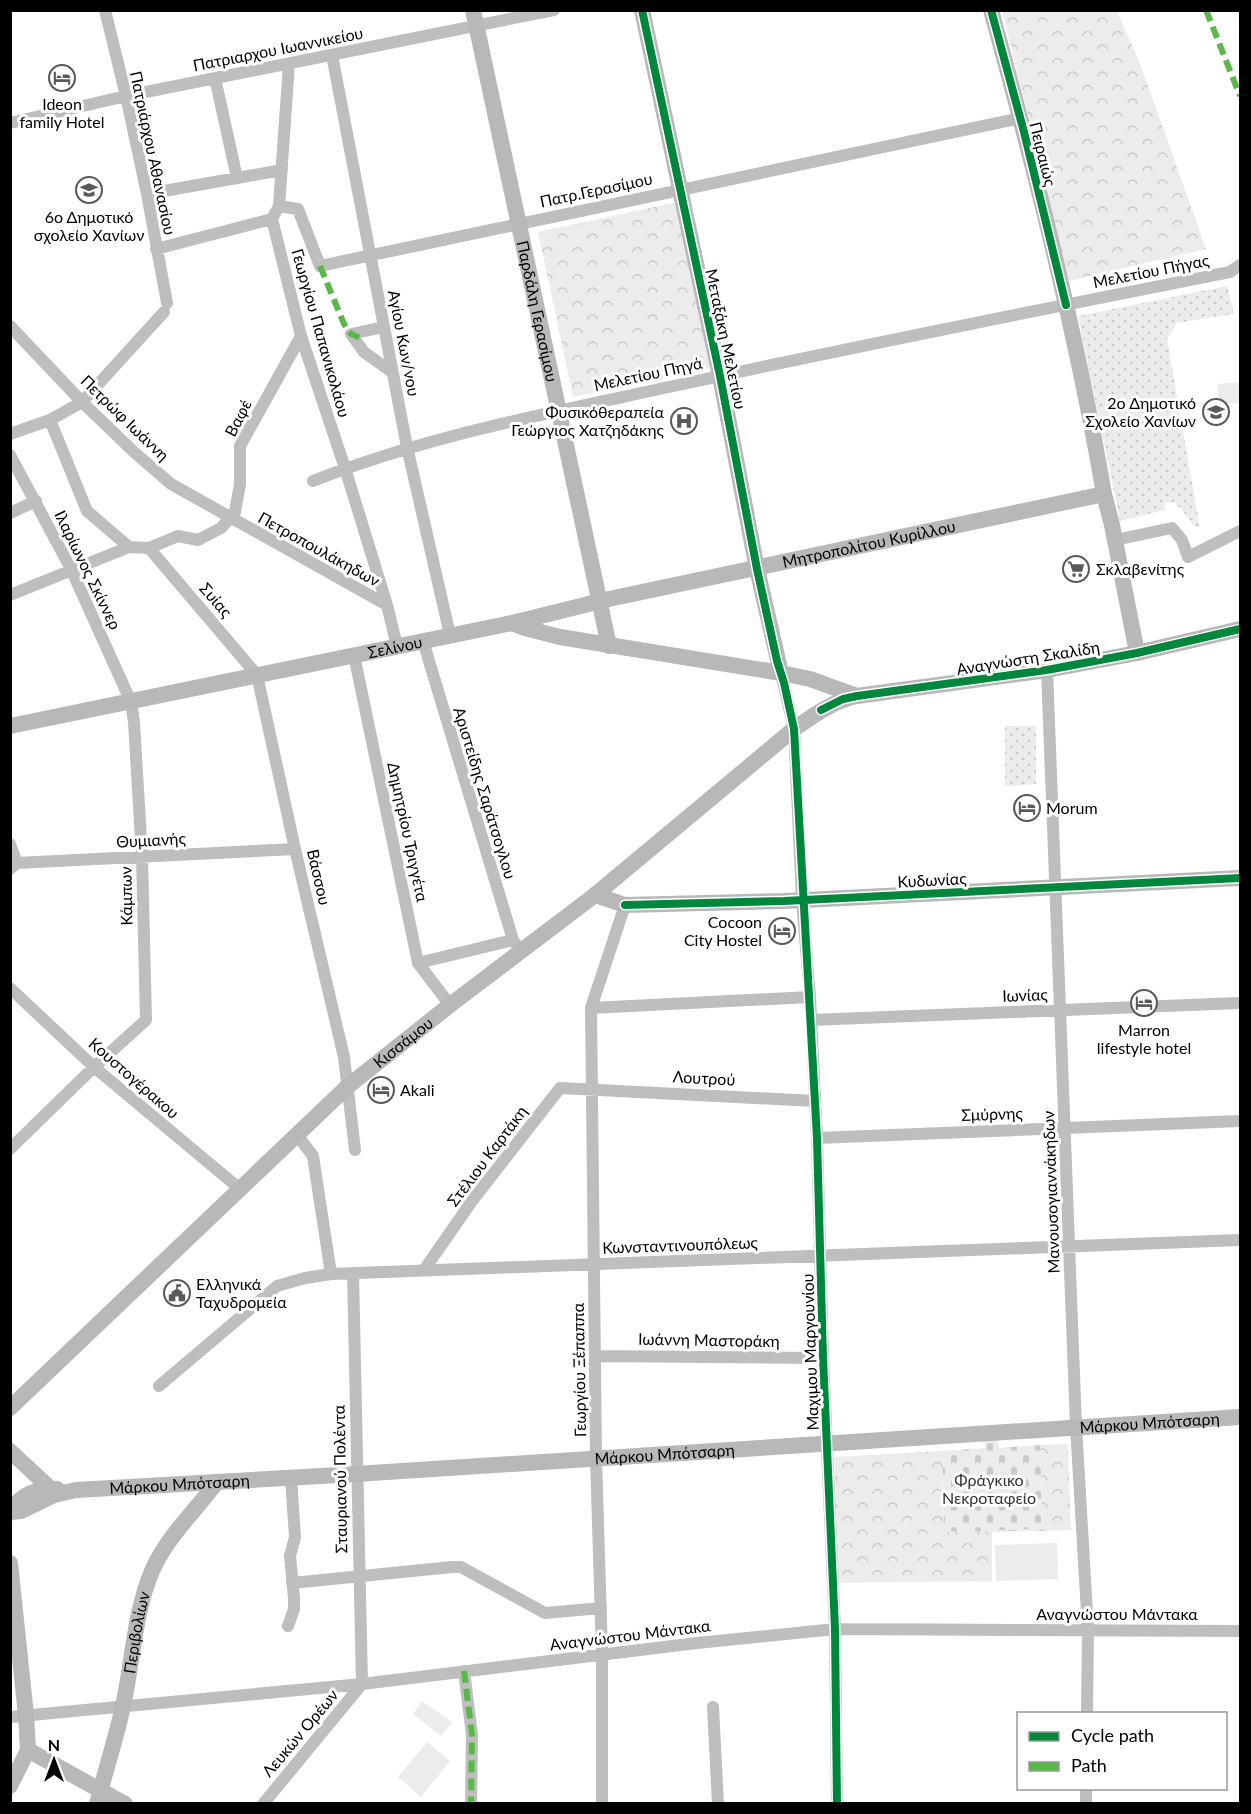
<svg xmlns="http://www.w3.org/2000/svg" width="1251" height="1814" font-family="Lato,sans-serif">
  <defs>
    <pattern id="grass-dots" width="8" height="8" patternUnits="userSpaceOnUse" patternTransform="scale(1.5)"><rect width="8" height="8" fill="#ececec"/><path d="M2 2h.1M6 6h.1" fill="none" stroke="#c9c9c9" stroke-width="1.8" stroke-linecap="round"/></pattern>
    <pattern id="cemetery-stones" width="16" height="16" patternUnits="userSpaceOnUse" patternTransform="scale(1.5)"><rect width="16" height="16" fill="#ececec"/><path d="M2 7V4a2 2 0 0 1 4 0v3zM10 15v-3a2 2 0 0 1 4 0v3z" fill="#c9c9c9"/></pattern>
    <pattern id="park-crowns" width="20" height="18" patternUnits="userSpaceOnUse" patternTransform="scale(1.5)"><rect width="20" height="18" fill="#ececec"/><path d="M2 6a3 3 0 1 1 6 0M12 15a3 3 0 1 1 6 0" fill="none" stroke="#c9c9c9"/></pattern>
  </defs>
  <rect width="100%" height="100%" fill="#fff"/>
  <path fill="url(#grass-dots)" d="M1227 286 1234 314 1177 323 1167 339 1200 528 1193 525 1180 507H1177L1176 502 1164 503 1165 510 1120 521 1078 316Z
    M1005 726H1036V784L1005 786Z"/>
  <path fill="url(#cemetery-stones)" d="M985 1441H998L999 1448 1040 1445 1043 1529 944 1532 942 1451 985 1448Z"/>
  <path fill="url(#park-crowns)" d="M1002 11H1117L1141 66 1206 249 1069 281Z
    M678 202 713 367 573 397 538 232Z
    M1068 1444 1071 1530 992 1532V1581L839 1583 834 1457 942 1451 944 1532 1043 1529 1040 1445Z"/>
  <path fill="#ececec" d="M1240 382V403L1219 404 1217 384Z
    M1057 1543 1058 1579 996 1581 995 1545Z
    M422 1701 452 1722 441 1736 413 1714Z
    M427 1742 450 1761 421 1797 398 1777Z"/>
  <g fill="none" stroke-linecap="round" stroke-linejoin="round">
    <path stroke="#bebebe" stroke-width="12" d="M105 10 126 96 147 194 167 303
      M332 55 407 447 450 635
      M289 64 279 206 272 219 301 336 345 468 387 605 397 646
      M215 78 237 178
      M10 123 126 96 554 10
      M147 194 282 170
      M279 206 298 209 320 266 1021 118
      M156 249 272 219
      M10 326 82 402 134 452 171 484 387 605
      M384 327 351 334 364 352 393 373
      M50 420 87 511 129 547
      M10 434 50 420 82 402 164 312
      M10 455 71 569 131 702 134 722 142 857 146 1020 94 1067 10 1149
      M313 481C427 436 549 413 669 387 855 346 1043 309 1230 272L1240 265
      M10 513 36 501
      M1115 540 1172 528 1182 540 1188 557 1240 531
      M149 548 257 675 295 849 344 1057 355 1150
      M10 595 129 547 149 548 178 536 198 540 221 528 230 518 235 512 240 484V446L301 336
      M423 641 513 940 522 952
      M354 655 418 963 450 1005
      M1047 670 1076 1426 1088 1630 1087 1714
      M781 673 794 729 802 900 810 997 817 1138 823 1358 835 1629 837 1804
      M10 844 17 863
      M10 869 17 863 295 849
      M418 963 513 940
      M10 988 94 1067 240 1189
      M591 1008 810 997
      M811 1020 1240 1003
      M297 1135 313 1156 331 1274
      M817 1138 1240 1121
      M424 1270 472 1201 560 1088 815 1101
      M353 1273 362 1684
      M595 1356 823 1358
      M159 1386 277 1286 305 1278 331 1274 1240 1240
      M292 1583 452 1567H461L545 1613 601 1608
      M288 1626 294 1609V1598L290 1556 295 1537 291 1478
      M464 1671 472 1735 471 1804
      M713 1707 718 1804
      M10 1717 362 1684 697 1643 835 1629 1240 1631
      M263 1804 362 1684
      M602 1804V1654L596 1458 591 1008 625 905
      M1086 1804V1788"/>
    <g stroke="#b8b8b8" stroke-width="16">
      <path id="s1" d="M473 10 609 646"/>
      <path d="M642 10 720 376 757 569 781 673"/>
      <path d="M991 10C1035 170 1076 331 1104 494L1112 525 1137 653"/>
      <path d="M512 623 525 628 560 637 781 673 810 679 857 696"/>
      <path id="s2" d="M10 726 512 623 609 599 1104 494"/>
      <path d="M595 895 625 905 784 901 1240 878"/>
      <path id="s3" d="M10 1408 347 1087 450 1005 595 895 794 729C814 715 833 701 857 696L1047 670 1137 653 1240 629"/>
      <path d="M10 1451 51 1489"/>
      <path id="s4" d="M10 1512 21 1511 54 1495 76 1490 356 1474 1240 1417"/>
      <path d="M10 1513C20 1493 37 1489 57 1489"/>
      <path d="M10 1563 26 1715 28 1750 10 1786"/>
      <path d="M28 1750 125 1804"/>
      <path id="s5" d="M97 1804C105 1771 116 1739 123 1706 133 1661 134 1614 152 1571 167 1537 195 1511 217 1482"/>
    </g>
    <path stroke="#58b947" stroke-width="6" stroke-dasharray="12 6" stroke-linecap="butt" d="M1206 10 1240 96
      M320 266 344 324 351 334 363 339
      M464 1671 472 1735 471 1804"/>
    <defs>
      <path id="cycleway" d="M642 10 720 376 757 569 777 661 784 683 794 729 817 1138 823 1358 835 1629 837 1804
        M991 10 1024 132 1066 305
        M821 710 843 699 857 696 1047 670 1137 653 1240 629
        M625 905 784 901 1240 878"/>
    </defs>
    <use href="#cycleway" stroke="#fff" stroke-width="11"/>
    <use href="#cycleway" stroke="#00873e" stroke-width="8"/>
  </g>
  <defs>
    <symbol id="hotel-ring" viewBox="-11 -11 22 22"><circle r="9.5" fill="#fff" stroke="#595959" stroke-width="1.5"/><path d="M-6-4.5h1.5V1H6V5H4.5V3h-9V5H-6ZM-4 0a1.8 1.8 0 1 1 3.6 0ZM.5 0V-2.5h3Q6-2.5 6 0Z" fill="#595959"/></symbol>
    <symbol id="school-ring" viewBox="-11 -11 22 22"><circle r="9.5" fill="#fff" stroke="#595959" stroke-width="1.5"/><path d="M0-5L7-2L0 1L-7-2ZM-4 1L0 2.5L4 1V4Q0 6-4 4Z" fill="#595959"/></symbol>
    <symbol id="hospital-ring" viewBox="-11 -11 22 22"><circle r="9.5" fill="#fff" stroke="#595959" stroke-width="1.5"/><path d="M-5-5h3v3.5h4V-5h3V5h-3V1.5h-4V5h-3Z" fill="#595959"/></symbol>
    <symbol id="supermarket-ring" viewBox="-11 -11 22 22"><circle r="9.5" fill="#fff" stroke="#595959" stroke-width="1.5"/><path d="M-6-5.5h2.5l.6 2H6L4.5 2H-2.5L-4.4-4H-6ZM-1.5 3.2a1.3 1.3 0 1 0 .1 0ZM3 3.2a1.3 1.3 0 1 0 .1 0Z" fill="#595959"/></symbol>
    <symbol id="civic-ring" viewBox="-11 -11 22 22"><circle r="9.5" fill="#fff" stroke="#595959" stroke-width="1.5"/><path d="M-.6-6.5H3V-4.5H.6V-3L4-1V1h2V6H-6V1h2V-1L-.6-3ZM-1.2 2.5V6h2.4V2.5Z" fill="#595959"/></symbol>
  </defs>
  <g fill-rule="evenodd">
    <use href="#hotel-ring" x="47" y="63" width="30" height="30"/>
    <use href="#school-ring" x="74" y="175" width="30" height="30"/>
    <use href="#school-ring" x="1201" y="397" width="30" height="30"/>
    <use href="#hospital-ring" x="669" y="406" width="30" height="30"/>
    <use href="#supermarket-ring" x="1061" y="554" width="30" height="30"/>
    <use href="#hotel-ring" x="1012" y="793" width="30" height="30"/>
    <use href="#hotel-ring" x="767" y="916" width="30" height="30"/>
    <use href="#hotel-ring" x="1129" y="988" width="30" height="30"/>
    <use href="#hotel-ring" x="366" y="1075" width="30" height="30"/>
    <use href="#civic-ring" x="162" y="1278" width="30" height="30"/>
  </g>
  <g text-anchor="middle" stroke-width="6" stroke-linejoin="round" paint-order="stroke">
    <g font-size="16" fill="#000" stroke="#fff">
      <text transform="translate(278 49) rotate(-11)" y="6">Πατριαρχου Ιωαννικείου</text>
      <text transform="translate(153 153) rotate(78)" y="6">Πατριάρχου Αθανασίου</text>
      <text transform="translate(1043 154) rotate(76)" y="6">Πειραιώς</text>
      <text transform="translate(596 190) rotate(-12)" y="6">Πατρ.Γερασίμου</text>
      <text transform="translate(1151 271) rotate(-11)" y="6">Μελετίου Πήγας</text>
      <text dy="6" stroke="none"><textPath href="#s1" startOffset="308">Παρδάλη Γερασίμου</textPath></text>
      <text transform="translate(321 333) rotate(74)" y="6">Γεωργίου Παπανικολάου</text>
      <text transform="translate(726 339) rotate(78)" y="6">Μεταξάκη Μελετίου</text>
      <text transform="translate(404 343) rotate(79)" y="6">Αγίου Κων/νου</text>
      <text transform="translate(648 374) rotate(-12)" y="6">Μελετίου Πηγά</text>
      <text transform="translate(125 418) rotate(44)" y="6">Πετρώφ Ιωάννη</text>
      <text transform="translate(238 418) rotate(-63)" y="6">Βαφέ</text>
      <text dy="6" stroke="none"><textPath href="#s2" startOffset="878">Μητροπολίτου Κυρίλλου</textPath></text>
      <text transform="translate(319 549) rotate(29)" y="6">Πετροπουλάκηδων</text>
      <text transform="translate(88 570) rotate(64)" y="6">Ιλαρίωνος Σκίννερ</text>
      <text transform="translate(216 600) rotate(49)" y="6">Συίας</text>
      <text dy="6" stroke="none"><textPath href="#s2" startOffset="393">Σελίνου</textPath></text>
      <text transform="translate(1028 658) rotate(-9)" y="6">Αναγνώστη Σκαλίδη</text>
      <text transform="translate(485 793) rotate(73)" y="6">Αριστείδης Σαράτσογλου</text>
      <text transform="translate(408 832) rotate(78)" y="6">Δημητρίου Τριγγέτα</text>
      <text transform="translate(151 840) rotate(-3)" y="6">Θυμιανής</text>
      <text transform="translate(319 877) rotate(77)" y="6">Βάσσου</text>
      <text transform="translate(932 880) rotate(-3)" y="6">Κυδωνίας</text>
      <text transform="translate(126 896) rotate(-91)" y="6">Κάμπων</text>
      <text transform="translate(1025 995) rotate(-2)" y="6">Ιωνίας</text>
      <text dy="6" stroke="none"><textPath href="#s3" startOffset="537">Κισσάμου</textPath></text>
      <text transform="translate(134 1078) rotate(41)" y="6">Κουστογέρακου</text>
      <text transform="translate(704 1078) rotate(3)" y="6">Λουτρού</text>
      <text transform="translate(992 1114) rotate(-2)" y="6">Σμύρνης</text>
      <text transform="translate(487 1156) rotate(-53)" y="6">Στέλιου Καρτάκη</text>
      <text transform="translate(1051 1192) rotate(-92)" y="6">Μανουσογιαννάκηδων</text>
      <text transform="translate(680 1245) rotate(-2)" y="6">Κωνσταντινουπόλεως</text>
      <text transform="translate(709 1340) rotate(1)" y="6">Ιωάννη Μαστοράκη</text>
      <text transform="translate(810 1352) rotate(-92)" y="6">Μαχιμου Mαργουνίου</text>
      <text transform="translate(579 1370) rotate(-91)" y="6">Γεωργίου Ξέπαππα</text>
      <text dy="6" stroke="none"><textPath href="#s4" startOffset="1146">Μάρκου Μπότσαρη</textPath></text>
      <text dy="6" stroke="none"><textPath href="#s4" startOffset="660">Μάρκου Μπότσαρη</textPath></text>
      <text transform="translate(340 1479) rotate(-91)" y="6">Σταυριανού Πολέντα</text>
      <text dy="6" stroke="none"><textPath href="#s4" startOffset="174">Μάρκου Μπότσαρη</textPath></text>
      <text x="1117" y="1620">Αναγνώστου Μάντακα</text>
      <text dy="6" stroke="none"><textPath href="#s5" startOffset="176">Περιβολίων</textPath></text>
      <text transform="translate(630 1635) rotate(-7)" y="6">Αναγνώστου Μάντακα</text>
      <text transform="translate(300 1733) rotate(-50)" y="6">Λευκών Ορέων</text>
    </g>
    <g font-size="16" fill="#000" stroke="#fff" text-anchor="start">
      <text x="62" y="110" text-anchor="middle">Ideon<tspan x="62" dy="18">family Hotel</tspan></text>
      <text x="89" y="223" text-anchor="middle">6ο Δημοτικό<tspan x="89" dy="18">σχολείο Χανίων</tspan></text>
      <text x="1196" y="409" text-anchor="end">2ο Δημοτικό<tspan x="1196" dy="18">Σχολείο Χανίων</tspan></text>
      <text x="664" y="418" text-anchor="end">Φυσικόθεραπεία<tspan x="664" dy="18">Γεώργιος Χατζηδάκης</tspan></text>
      <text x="1096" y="575">Σκλαβενίτης</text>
      <text x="1046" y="814">Morum</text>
      <text x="762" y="928" text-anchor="end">Cocoon<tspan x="762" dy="18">City Hostel</tspan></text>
      <text x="1144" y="1036" text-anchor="middle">Marron<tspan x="1144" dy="18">lifestyle hotel</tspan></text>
      <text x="400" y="1096">Akali</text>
      <text x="196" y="1290">Ελληνικά<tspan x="196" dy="18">Ταχυδρομεία</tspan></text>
    </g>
    <g font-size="16" fill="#333" stroke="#fff">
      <text x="989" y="1486">Φράγκικο<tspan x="989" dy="18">Νεκροταφείο</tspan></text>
    </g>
  </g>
  <rect width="1251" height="1814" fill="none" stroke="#000000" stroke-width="24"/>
  <rect x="1017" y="1712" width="210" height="78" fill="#ffffff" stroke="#999999" stroke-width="1.5"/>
  <rect x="1029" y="1732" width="30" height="9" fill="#00873e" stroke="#999999" stroke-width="1.5"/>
  <text x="1071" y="1742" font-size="18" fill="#000000">Cycle path</text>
  <rect x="1029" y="1762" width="30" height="9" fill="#58b947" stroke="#999999" stroke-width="1.5"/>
  <text x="1071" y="1772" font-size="18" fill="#000000">Path</text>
  <g transform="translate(54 1760)" stroke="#ffffff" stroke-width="4.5" paint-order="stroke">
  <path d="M0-4.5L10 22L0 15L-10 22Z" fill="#000000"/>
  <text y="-9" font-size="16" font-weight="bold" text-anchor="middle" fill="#000000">N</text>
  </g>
</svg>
